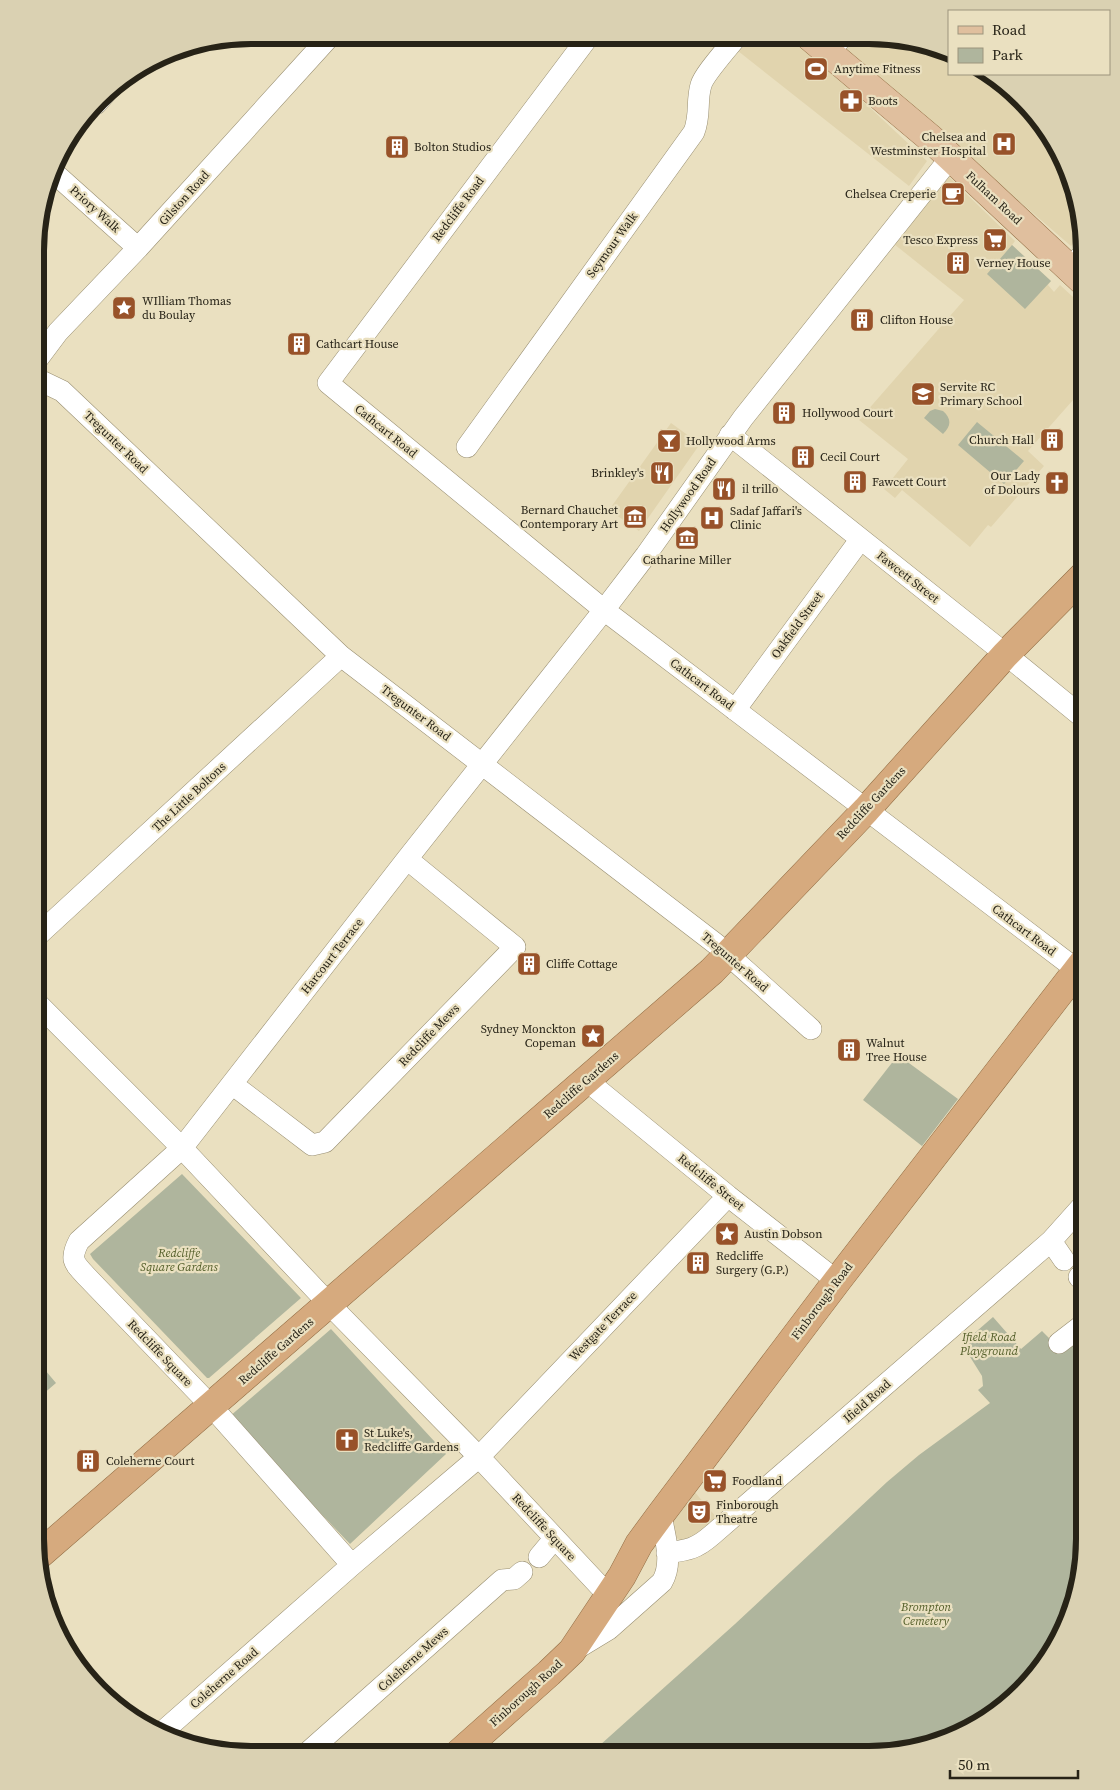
<svg xmlns="http://www.w3.org/2000/svg" width="1120" height="1790" font-family="'Source Serif 4',serif">
  <rect width="100%" height="100%" fill="#eae0c0"/>
  <path fill="#e1d4ae" d="M719 36 789 37 835 75 927 161 909 186Z
    M851 37H898L949 51V74H991L1001 80 1041 119 1069 168 1082 235 1071 246 842 48Z
    M949 177 1015 241 1012 245 1051 281 1048 285 1054 292 1060 285 1085 308V410L1073 400 1028 451 1044 466 991 527 988 525 970 547 902 490 895 498 884 489 908 459 859 420 964 300 894 244Z
    M671 423 700 444 639 531 609 510Z
    M693 1490 717 1518 690 1541 679 1540 672 1533V1520Z"/>
  <path fill="#afb59d" d="M1012 245 1051 281 1025 309 987 274Z
    M935 409 943 411C952 419 951 426 943 434L924 418 930 411Z
    M977 422 1024 461 1004 484 958 445Z
    M898 1055 958 1099 922 1146 863 1100Z
    M182 1174 301 1298 209 1378H207L93 1259 90 1254Z
    M993 1317 1021 1349 1042 1331 1051 1340 1060 1354 1085 1334V1554L1073 1609 1041 1671 1001 1710 952 1739 870 1755 590 1754 735 1624 887 1482 919 1455 990 1403 978 1390 983 1386 982 1376 962 1344Z
    M331 1329 446 1454 350 1544 229 1417Z
    M35 1358 56 1383 35 1401Z"/>
  <g fill="none" stroke-linecap="round" stroke-linejoin="round">
    <defs>
      <path id="minor" d="M589 36 328 383 604 610 1085 976
        M829 52 842 37
        M96 104 112 86
        M52 171 138 248
        M1069 269 1085 252
        M37 360 58 332 138 248 331 35
        M37 379 62 391 341 656 716 944 811 1029
        M730 435 993 644 1085 719
        M467 447 694 132C701 114 696 102 701 85 704 74 729 47 737 36
        M735 710 860 540
        M36 937 341 656
        M36 1002 182 1148 329 1304 479 1457 609 1596
        M586 1080 728 1196 837 1281
        M232 1084 312 1145 325 1142 515 947 407 859
        M1051 1241 1064 1260
        M1079 1277 1085 1283
        M1059 1343 1085 1323
        M667 1553C688 1550 696 1549 712 1535L1051 1241 1085 1203
        M539 1557 554 1539
        M352 1565 212 1407 88 1278C74 1263 69 1260 79 1241L182 1148 407 859 604 610 646 555 743 418 951 157
        M576 1649 609 1629 662 1582C674 1562 664 1535 661 1514
        M160 1734 352 1565 479 1457 728 1196
        M307 1753 502 1580 514 1579 522 1572"/>
      <path id="primary" d="M810 37 930 138 1085 283"/>
      <path id="trunk" d="M38 1556 712 971 866 810 1005 655 1085 574
        M458 1754 549 1673 572 1651 622 1576 639 1544 661 1514 837 1281 1085 960"/>
    </defs>
    <use href="#minor" stroke="#988e71" stroke-width="22"/>
    <use href="#primary" stroke="#926d44" stroke-width="29"/>
    <use href="#trunk" stroke="#926d44" stroke-width="29"/>
    <use href="#minor" stroke="#fff" stroke-width="21"/>
    <use href="#primary" stroke="#e0bf9e" stroke-width="28"/>
    <use href="#trunk" stroke="#d6aa7e" stroke-width="28"/>
  </g>
  <defs>
    <symbol id="stadium-square" viewBox="-11 -11 22 22"><rect x="-9" y="-9" width="18" height="18" rx="4" fill="#985229" stroke="#eae0c0"/><path d="M0-5a6.5 5 0 1 0 0 10a6.5 5 0 1 0 0-10ZM-3.5-1.8h7v3.6h-7Z" fill="#fff"/></symbol>
    <symbol id="pharmacy-square" viewBox="-11 -11 22 22"><rect x="-9" y="-9" width="18" height="18" rx="4" fill="#985229" stroke="#eae0c0"/><path d="M-2-6h4v4h4v4h-4v4h-4v-4h-4v-4h4Z" fill="#fff"/></symbol>
    <symbol id="hospital-square" viewBox="-11 -11 22 22"><rect x="-9" y="-9" width="18" height="18" rx="4" fill="#985229" stroke="#eae0c0"/><path d="M-5-5h3v3.5h4V-5h3V5h-3V1.5h-4V5h-3Z" fill="#fff"/></symbol>
    <symbol id="building-square" viewBox="-11 -11 22 22"><rect x="-9" y="-9" width="18" height="18" rx="4" fill="#985229" stroke="#eae0c0"/><path d="M-4-6H4V6H1V3H-1V6H-4ZM-2.5-4.3h1.7v1.8h-1.7ZM.8-4.3h1.7v1.8H.8ZM-2.5-1h1.7V.8h-1.7ZM.8-1h1.7V.8H.8Z" fill="#fff"/></symbol>
    <symbol id="cafe-square" viewBox="-11 -11 22 22"><rect x="-9" y="-9" width="18" height="18" rx="4" fill="#985229" stroke="#eae0c0"/><path d="M-5.5-4.5H6V0H3Q3 3.5 0 3.5H-2.5Q-5.5 3.5-5.5 0ZM3-3.2v2h1.7v-2ZM-6 4.5H4V6H-6Z" fill="#fff"/></symbol>
    <symbol id="supermarket-square" viewBox="-11 -11 22 22"><rect x="-9" y="-9" width="18" height="18" rx="4" fill="#985229" stroke="#eae0c0"/><path d="M-6-5.5h2.5l.6 2H6L4.5 2H-2.5L-4.4-4H-6ZM-1.5 3.2a1.3 1.3 0 1 0 .1 0ZM3 3.2a1.3 1.3 0 1 0 .1 0Z" fill="#fff"/></symbol>
    <symbol id="sight-square" viewBox="-11 -11 22 22"><rect x="-9" y="-9" width="18" height="18" rx="4" fill="#985229" stroke="#eae0c0"/><path d="M0-6L1.8-2.2L6-1.7L2.9 1.2L3.7 5.4L0 3.3L-3.7 5.4L-2.9 1.2L-6-1.7L-1.8-2.2Z" fill="#fff"/></symbol>
    <symbol id="school-square" viewBox="-11 -11 22 22"><rect x="-9" y="-9" width="18" height="18" rx="4" fill="#985229" stroke="#eae0c0"/><path d="M0-5L7-2L0 1L-7-2ZM-4 1L0 2.5L4 1V4Q0 6-4 4Z" fill="#fff"/></symbol>
    <symbol id="bar-square" viewBox="-11 -11 22 22"><rect x="-9" y="-9" width="18" height="18" rx="4" fill="#985229" stroke="#eae0c0"/><path d="M-6-5H6L.8 .8V4.5H3.5V6h-7V4.5H-.8V.8Z" fill="#fff"/></symbol>
    <symbol id="restaurant-square" viewBox="-11 -11 22 22"><rect x="-9" y="-9" width="18" height="18" rx="4" fill="#985229" stroke="#eae0c0"/><path d="M-5-6h1v4h1v-4h1v4h1v-4h1v5L-1.5 .5V6h-2V.5L-5-1ZM5-6V6H3V1.5H1.5Q1.5-4 5-6Z" fill="#fff"/></symbol>
    <symbol id="church-square" viewBox="-11 -11 22 22"><rect x="-9" y="-9" width="18" height="18" rx="4" fill="#985229" stroke="#eae0c0"/><path d="M-1.2-6h2.4v3.5h3.3v2.4h-3.3V6h-2.4V-.1h-3.3v-2.4h3.3Z" fill="#fff"/></symbol>
    <symbol id="museum-square" viewBox="-11 -11 22 22"><rect x="-9" y="-9" width="18" height="18" rx="4" fill="#985229" stroke="#eae0c0"/><path d="M0-6L6-3V-2H-6V-3ZM-5-1h2V3h-2ZM-1-1h2V3h-2ZM3-1h2V3H3ZM-6 4H6V6H-6Z" fill="#fff"/></symbol>
    <symbol id="theatre-square" viewBox="-11 -11 22 22"><rect x="-9" y="-9" width="18" height="18" rx="4" fill="#985229" stroke="#eae0c0"/><path d="M-5-5.5Q0-4 5-5.5V0Q5 5 0 6Q-5 5-5 0ZM-3.3-2.5H-1v1.5H-3.3ZM1-2.5H3.3v1.5H1ZM-2.8 1Q0 5.5 2.8 1Z" fill="#fff"/></symbol>
  </defs>
  <g fill-rule="evenodd">
    <use href="#stadium-square" x="802" y="55" width="28" height="28"/>
    <use href="#pharmacy-square" x="837" y="87" width="28" height="28"/>
    <use href="#hospital-square" x="990" y="130" width="28" height="28"/>
    <use href="#building-square" x="383" y="133" width="28" height="28"/>
    <use href="#cafe-square" x="939" y="180" width="28" height="28"/>
    <use href="#supermarket-square" x="981" y="226" width="28" height="28"/>
    <use href="#building-square" x="944" y="249" width="28" height="28"/>
    <use href="#sight-square" x="110" y="294" width="28" height="28"/>
    <use href="#building-square" x="848" y="306" width="28" height="28"/>
    <use href="#building-square" x="285" y="330" width="28" height="28"/>
    <use href="#school-square" x="909" y="380" width="28" height="28"/>
    <use href="#building-square" x="770" y="399" width="28" height="28"/>
    <use href="#building-square" x="1038" y="426" width="28" height="28"/>
    <use href="#bar-square" x="655" y="427" width="28" height="28"/>
    <use href="#building-square" x="789" y="443" width="28" height="28"/>
    <use href="#restaurant-square" x="648" y="459" width="28" height="28"/>
    <use href="#building-square" x="841" y="468" width="28" height="28"/>
    <use href="#church-square" x="1043" y="469" width="28" height="28"/>
    <use href="#restaurant-square" x="710" y="475" width="28" height="28"/>
    <use href="#museum-square" x="621" y="503" width="28" height="28"/>
    <use href="#hospital-square" x="698" y="504" width="28" height="28"/>
    <use href="#museum-square" x="673" y="524" width="28" height="28"/>
    <use href="#building-square" x="515" y="950" width="28" height="28"/>
    <use href="#sight-square" x="579" y="1022" width="28" height="28"/>
    <use href="#building-square" x="835" y="1036" width="28" height="28"/>
    <use href="#sight-square" x="713" y="1220" width="28" height="28"/>
    <use href="#building-square" x="684" y="1249" width="28" height="28"/>
    <use href="#church-square" x="333" y="1426" width="28" height="28"/>
    <use href="#building-square" x="74" y="1447" width="28" height="28"/>
    <use href="#supermarket-square" x="701" y="1467" width="28" height="28"/>
    <use href="#theatre-square" x="685" y="1498" width="28" height="28"/>
  </g>
  <g text-anchor="middle" stroke-width="4.5" stroke-linejoin="round" paint-order="stroke">
    <g font-size="12" fill="#272317" stroke="#eae0c0" text-anchor="start">
      <text x="834" y="73">Anytime Fitness</text>
      <text x="868" y="105">Boots</text>
      <text x="986" y="141" text-anchor="end">Chelsea and<tspan x="986" dy="14">Westminster Hospital</tspan></text>
      <text x="414" y="151">Bolton Studios</text>
      <text x="936" y="198" text-anchor="end">Chelsea Creperie</text>
      <text x="978" y="244" text-anchor="end">Tesco Express</text>
      <text x="976" y="267">Verney House</text>
      <text x="142" y="305">WIlliam Thomas<tspan x="142" dy="14">du Boulay</tspan></text>
      <text x="880" y="324">Clifton House</text>
      <text x="316" y="348">Cathcart House</text>
      <text x="940" y="391">Servite RC<tspan x="940" dy="14">Primary School</tspan></text>
      <text x="802" y="417">Hollywood Court</text>
      <text x="1034" y="444" text-anchor="end">Church Hall</text>
      <text x="686" y="445">Hollywood Arms</text>
      <text x="820" y="461">Cecil Court</text>
      <text x="644" y="477" text-anchor="end">Brinkley's</text>
      <text x="1040" y="480" text-anchor="end">Our Lady<tspan x="1040" dy="14">of Dolours</tspan></text>
      <text x="872" y="486">Fawcett Court</text>
      <text x="742" y="493">il trillo</text>
      <text x="618" y="514" text-anchor="end">Bernard Chauchet<tspan x="618" dy="14">Contemporary Art</tspan></text>
      <text x="730" y="515">Sadaf Jaffari's<tspan x="730" dy="14">Clinic</tspan></text>
      <text x="687" y="564" text-anchor="middle">Catharine Miller</text>
      <text x="546" y="968">Cliffe Cottage</text>
      <text x="576" y="1033" text-anchor="end">Sydney Monckton<tspan x="576" dy="14">Copeman</tspan></text>
      <text x="866" y="1047">Walnut<tspan x="866" dy="14">Tree House</tspan></text>
      <text x="744" y="1238">Austin Dobson</text>
      <text x="716" y="1260">Redcliffe<tspan x="716" dy="14">Surgery (G.P.)</tspan></text>
      <text x="364" y="1437">St Luke's,<tspan x="364" dy="14">Redcliffe Gardens</tspan></text>
      <text x="106" y="1465">Coleherne Court</text>
      <text x="732" y="1485">Foodland</text>
      <text x="716" y="1509">Finborough<tspan x="716" dy="14">Theatre</tspan></text>
    </g>
    <g font-size="12" fill="#272317" stroke="#eae0c0">
      <text transform="translate(184 198) rotate(-48)" y="4">Gilston Road</text>
      <text transform="translate(994 198) rotate(43)" y="4">Fulham Road</text>
      <text transform="translate(95 209) rotate(42)" y="4">Priory Walk</text>
      <text transform="translate(458 209) rotate(-53)" y="4">Redcliffe Road</text>
      <text transform="translate(612 245) rotate(-54)" y="4">Seymour Walk</text>
      <text transform="translate(386 431) rotate(39)" y="4">Cathcart Road</text>
      <text transform="translate(116 442) rotate(44)" y="4">Tregunter Road</text>
      <text transform="translate(688 495) rotate(-55)" y="4">Hollywood Road</text>
      <text transform="translate(908 577) rotate(38)" y="4">Fawcett Street</text>
      <text transform="translate(797 625) rotate(-54)" y="4">Oakfield Street</text>
      <text transform="translate(702 684) rotate(37)" y="4">Cathcart Road</text>
      <text transform="translate(416 713) rotate(37)" y="4">Tregunter Road</text>
      <text transform="translate(189 797) rotate(-43)" y="4">The Little Boltons</text>
      <text transform="translate(871 803) rotate(-47)" y="4">Redcliffe Gardens</text>
      <text transform="translate(1024 930) rotate(37)" y="4">Cathcart Road</text>
      <text transform="translate(332 956) rotate(-52)" y="4">Harcourt Terrace</text>
      <text transform="translate(735 962) rotate(41)" y="4">Tregunter Road</text>
      <text transform="translate(429 1035) rotate(-46)" y="4">Redcliffe Mews</text>
      <text transform="translate(581 1085) rotate(-41)" y="4">Redcliffe Gardens</text>
      <text transform="translate(711 1182) rotate(39)" y="4">Redcliffe Street</text>
      <text transform="translate(822 1301) rotate(-53)" y="4">Finborough Road</text>
      <text transform="translate(603 1326) rotate(-46)" y="4">Westgate Terrace</text>
      <text transform="translate(276 1351) rotate(-41)" y="4">Redcliffe Gardens</text>
      <text transform="translate(160 1353) rotate(46)" y="4">Redcliffe Square</text>
      <text transform="translate(867 1401) rotate(-41)" y="4">Ifield Road</text>
      <text transform="translate(544 1527) rotate(47)" y="4">Redcliffe Square</text>
      <text transform="translate(413 1659) rotate(-42)" y="4">Coleherne Mews</text>
      <text transform="translate(224 1678) rotate(-41)" y="4">Coleherne Road</text>
      <text transform="translate(526 1693) rotate(-42)" y="4">Finborough Road</text>
    </g>
    <g font-size="12" font-style="italic" fill="#535e29" stroke="#eae0c0">
      <text x="179" y="1257">Redcliffe<tspan x="179" dy="14">Square Gardens</tspan></text>
      <text x="989" y="1341">Ifield Road<tspan x="989" dy="14">Playground</tspan></text>
      <text x="926" y="1611">Brompton<tspan x="926" dy="14">Cemetery</tspan></text>
    </g>
  </g>
  <path d="M0 0H1120V1790H0ZM251 44H869A207 207 0 0 1 1076 251V1539A207 207 0 0 1 869 1746H251A207 207 0 0 1 44 1539V251A207 207 0 0 1 251 44Z" fill="#dad1b2" fill-rule="evenodd"/>
  <path fill="none" stroke="#272317" stroke-width="6" d="M251 44H869A207 207 0 0 1 1076 251V1539A207 207 0 0 1 869 1746H251A207 207 0 0 1 44 1539V251A207 207 0 0 1 251 44Z"/>
  <rect x="948" y="10" width="162" height="65" fill="#eae0c0" stroke="#9c947c"/>
  <rect x="958" y="26" width="25" height="8" fill="#e0bf9e" stroke="#9c947c"/>
  <text x="992" y="35" font-size="15" fill="#272317">Road</text>
  <rect x="958" y="48" width="25" height="15" fill="#afb59d" stroke="#9c947c"/>
  <text x="992" y="60" font-size="15" fill="#272317">Park</text>
  <path d="M950 1770v8h128v-8" fill="none" stroke="#272317" stroke-width="2.5"/>
  <text x="958" y="1770" font-size="15" fill="#272317" stroke="#eae0c0" stroke-width="4" paint-order="stroke">50 m</text>
</svg>
